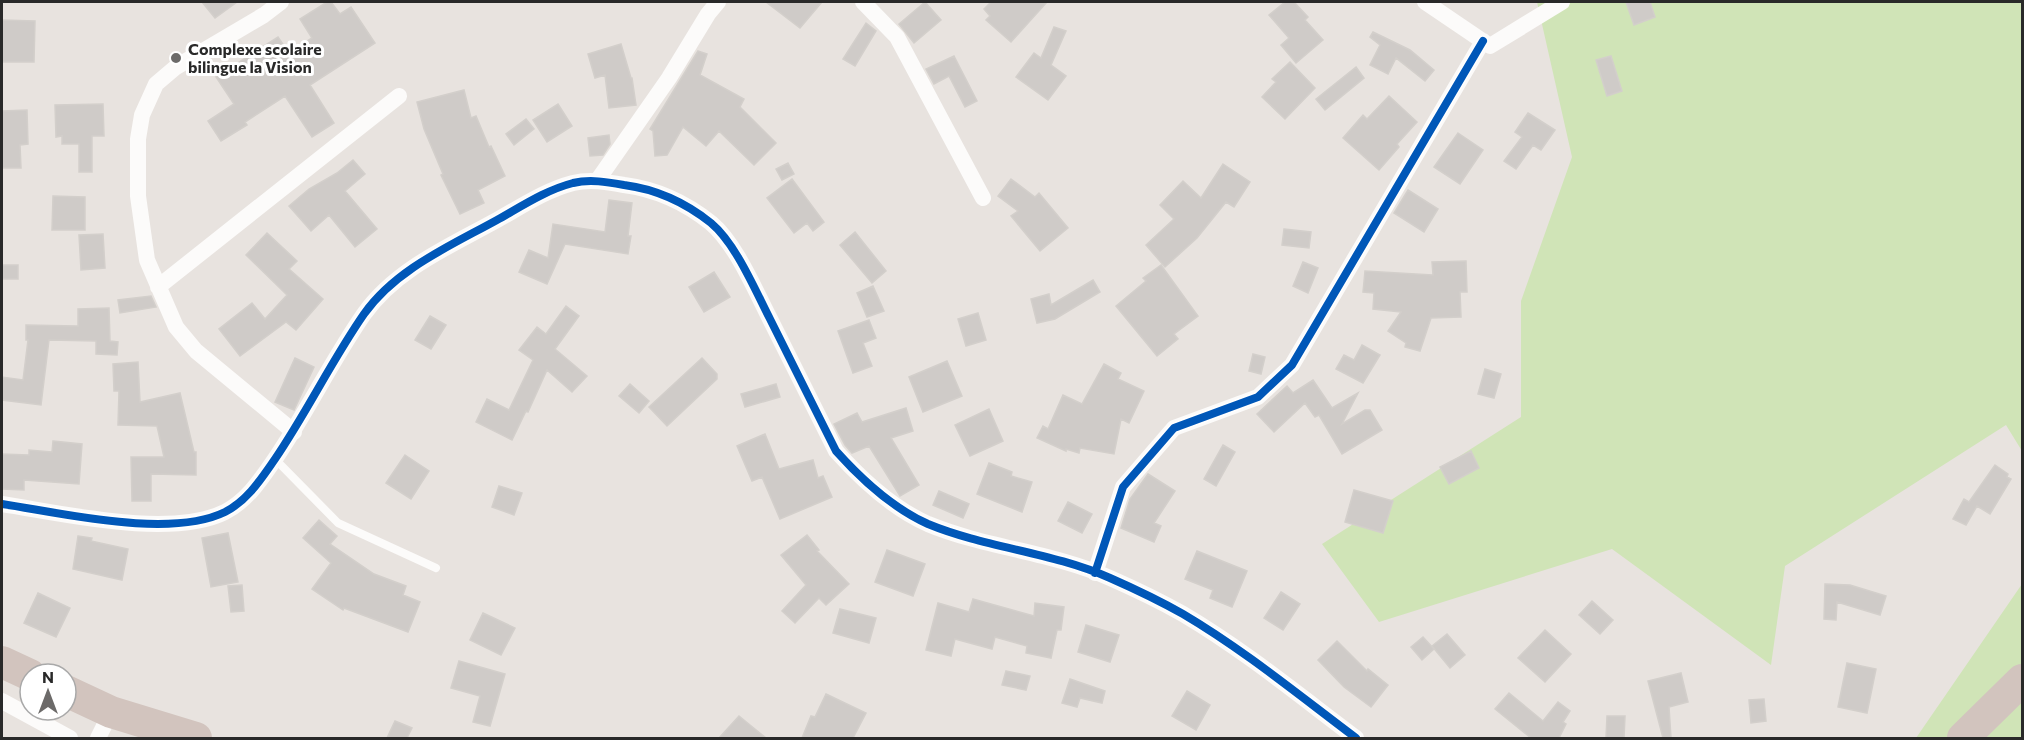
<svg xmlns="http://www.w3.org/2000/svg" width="2024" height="740" font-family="Commissioner,sans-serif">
  <rect width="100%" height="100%" fill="#e8e3df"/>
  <path fill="#d0e4b7" d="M1537 2H2022V451L2006 425 1785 566 1771 665 1612 549 1379 622 1322 544 1521 417V301L1572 157Z
    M2022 584V738H1916Z"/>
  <path fill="#cfcbc8" stroke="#d3cfcb" stroke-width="1.5" d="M202 2H237L215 18Z
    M327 2H331L340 14 351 7 375 43 310 85 334 123 312 137 285 96 245 122 247 125 221 141 208 121 234 104 216 77 278 37 289 53 312 38 300 19Z
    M766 2H822L800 28Z
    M925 2 941 20 914 43 899 24Z
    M991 2H1047L1011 42 986 20 990 16 984 9Z
    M1285 2H1294L1308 17 1305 20 1323 40 1296 63 1281 45 1289 38 1269 15Z
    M1626 2H1650L1655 17 1634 25Z
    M2 20 35 21 34 62H2Z
    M866 23 876 31 855 66 843 59Z
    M1054 27 1066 31 1051 65 1066 76 1048 100 1016 77 1034 53 1041 58Z
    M1373 32 1410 50 1434 70 1425 81 1396 58 1388 74 1370 65 1380 45 1370 37Z
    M621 44 631 78H632L636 105 609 108 605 75 595 78 588 54Z
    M698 51 707 54 700 75 744 99 740 107 776 143 754 165 719 131 706 146 683 127 667 155 655 156 653 131 650 129Z
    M954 56 977 101 965 107 949 76 934 84 926 69Z
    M1611 56 1622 91 1607 96 1596 60Z
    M1290 62 1315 88 1285 119 1262 97 1276 82 1272 79Z
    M1356 67 1364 78 1325 110 1316 99Z
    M464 90 471 118 476 116 489 147 491 146 505 176 478 190 484 203 460 214 441 175 443 174 424 129 417 102Z
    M1389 96 1417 122 1397 144 1399 147 1379 170 1343 138 1363 115 1367 119Z
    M103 104 104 136H92V172H79V144H62V136L56 137 55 105Z
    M558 104 572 126 547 142 533 120Z
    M27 110 28 144 20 145 21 168H2V111Z
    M1528 113 1555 130 1541 150 1533 145 1516 169 1504 161 1522 137 1515 132Z
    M526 119 534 129 514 145 506 134Z
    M1458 133 1483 150 1460 184 1434 167Z
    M609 135 610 144 603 155 590 156 588 138Z
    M353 160 365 174 345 191 377 229 355 247 329 215 311 231 289 206 309 189 337 173Z
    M788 163 794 174 782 180 776 169Z
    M1223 164 1250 182 1234 207 1226 202 1197 238 1165 267 1146 245 1174 219 1160 205 1183 181 1201 198Z
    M792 179 824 222 813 231 807 223 794 233 767 198Z
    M1011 179 1035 197 1039 193 1068 228 1040 251 1011 216 1018 211 998 196Z
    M1408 190 1438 209 1424 232 1394 213Z
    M53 196 85 197V230H52Z
    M609 200 632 203 628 236H631L628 254 565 244 547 284 519 272 529 250 548 258 553 224 605 232Z
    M1284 229 1311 232 1309 248 1282 245Z
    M855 232 886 271 872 283 840 245Z
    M267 233 297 261 289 269 323 299 296 330 286 322 240 356 219 329 252 303 265 319 287 295 246 255Z
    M103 234 105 268 81 270 79 235Z
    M1466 261 1467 292H1460L1461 317 1431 318 1420 351 1405 347 1406 343 1388 331 1401 312 1373 309 1374 293 1363 292 1365 271 1433 275 1432 262Z
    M1303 262 1318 268 1308 293 1293 286Z
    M2 265H18V279H2Z
    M1161 265 1198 316 1174 334 1178 339 1157 356 1116 306 1146 281 1143 278Z
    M714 272 730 297 704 312 689 287Z
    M1093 280 1100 292 1055 319 1037 323 1031 299 1049 294 1051 305Z
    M873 286 884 311 867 317 857 293Z
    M151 296 156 307 120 313 118 300Z
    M566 306 579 316 555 349 587 376 572 392 547 370 528 412 526 411 512 440 476 422 487 399 509 410 533 360 519 350 537 327 546 334Z
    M109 308 110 341 118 342 117 355 96 354V341L49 340 41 405 2 400V377L23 380 28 340H26V325L78 326V309Z
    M978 313 986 340 966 346 958 319Z
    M430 316 446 325 431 349 415 340Z
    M869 320 876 338 863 343 872 366 853 373 838 331Z
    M1362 345 1380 355 1363 383 1336 369 1344 355 1354 360Z
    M1253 354 1265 357 1261 374 1249 371Z
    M295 358 314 367 294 410 275 402Z
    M702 358 717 374V379L667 426 649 407Z
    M947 361 962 396 923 412 909 377Z
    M138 362 140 402 180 393 194 452H196V475L151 474V501H132L131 457H164L157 426 118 425 119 391H114L113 364Z
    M1104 364 1121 373 1118 379 1144 391 1129 423 1121 419 1114 454 1080 448 1079 453 1066 449V451L1037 438 1043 426 1048 429 1063 395 1082 404Z
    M1485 369 1501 374 1494 398 1478 394Z
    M1313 380 1332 408 1358 393 1342 424 1365 410H1370L1382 430 1342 454 1319 415 1315 417 1305 403 1274 432 1257 414 1287 386 1293 393Z
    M630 384 649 401 639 413 619 396Z
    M776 384 780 397 745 407 741 394Z
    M906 408 913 431 891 438 919 485 900 496 869 446 852 453 845 445 834 424 857 413 862 422Z
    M989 409 1003 441 970 456 955 425Z
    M765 434 779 469 813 460 818 478 823 476 832 497 780 519 762 477 752 481 737 446Z
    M53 441 82 444 79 484 24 480V490L2 489V454L29 455V450L52 452Z
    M1223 445 1235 452 1216 486 1204 479Z
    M1471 451 1479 468 1449 484 1440 467Z
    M405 455 429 471 411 499 386 483Z
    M989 463 1012 472 1011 476 1032 482 1022 512 977 494Z
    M1995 465 2008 474 2007 477 2011 479 1990 514 1977 506 1966 525 1953 519 1964 499 1969 502Z
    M1148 474 1175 491 1154 523 1161 526 1154 542 1121 528 1130 499Z
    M499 486 522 493 514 515 492 507Z
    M1354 490 1393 501 1383 533 1345 522Z
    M939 491 969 504 963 518 933 505Z
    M1068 502 1092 514 1082 533 1058 521Z
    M319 520 337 536 330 544 374 574 406 586 403 595 420 602 408 632 344 608 343 610 312 589 331 563 303 538Z
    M228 533 238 582 211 587 202 538Z
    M807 535 819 550 817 551 849 584 826 605 819 598 795 623 782 611 806 585 781 555Z
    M78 536 92 538 91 541 128 549 122 580 73 569Z
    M887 550 925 564 913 596 875 582Z
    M1197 551 1247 571 1232 607 1210 598 1213 590 1185 579Z
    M1825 584 1850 585 1886 596 1880 615 1837 602 1836 620 1824 619Z
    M242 585 244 611 231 612 228 586Z
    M1281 592 1300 604 1283 630 1264 618Z
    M38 593 70 608 56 637 24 623Z
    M973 599 1034 616 1035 603 1064 607 1061 630H1057L1051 658 1026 653 1027 646 995 637 992 649 955 639 951 656 926 650 938 603 969 612Z
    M1592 601 1613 620 1600 634 1579 615Z
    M840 609 876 618 869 643 833 633Z
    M483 613 515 628 501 655 470 640Z
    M1086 625 1119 635 1110 662 1078 652Z
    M1545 630 1571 654 1545 682 1518 658Z
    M1447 634 1465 655 1450 668 1432 646Z
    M1423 637 1434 649 1422 660 1411 647Z
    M1337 641 1367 671 1368 669 1388 685 1371 707 1344 687 1318 660Z
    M459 661 505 674 490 726 473 722 480 696 451 688Z
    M1847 663 1876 669 1867 713 1838 707Z
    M1006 671 1030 676 1026 690 1002 685Z
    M1681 673 1688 702 1669 707 1671 738H1663L1648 681Z
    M1070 679 1105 691 1102 703 1080 698 1077 707 1062 703Z
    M1187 691 1210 705 1196 730 1172 716Z
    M1509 693 1543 721 1558 702 1570 711 1563 722 1566 724 1559 738H1531L1495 709Z
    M826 694 866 713 853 738H802L811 716 815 717Z
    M1764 699 1766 721 1751 723 1749 700Z
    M739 716 766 738H719Z
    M1607 716H1625L1624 738H1606Z
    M395 721 412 728 407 738H387Z"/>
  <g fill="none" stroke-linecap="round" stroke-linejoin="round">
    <path stroke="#fcfbfa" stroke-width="8" d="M275 459 338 523 436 568"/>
    <path stroke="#fcfbfa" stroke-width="16" d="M281 2 264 15 176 67 156 84 142 115 138 139V196L147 260 176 327 196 351 294 432
      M863 2 897 37 983 198
      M1425 2 1490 46 1562 2
      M597 181 669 78 708 14 718 2
      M158 287 399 96
      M2 504C62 513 170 539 225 512 248 500 261 479 275 459 307 412 332 360 364 314 396 269 450 246 497 220 522 206 546 190 573 183 590 179 607 182 624 185 655 189 686 203 711 223 736 244 755 290 770 319 792 363 814 407 836 451 862 480 892 508 928 524 986 548 1052 552 1110 578 1135 589 1160 601 1183 614 1244 650 1300 696 1356 738
      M1095 573 1123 487 1174 428 1258 397 1292 365 1483 41
      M2 701 70 738
      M98 738 111 712"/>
    <path stroke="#d2c4be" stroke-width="32" d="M2 662 30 675
      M66 691 111 712 196 738
      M1963 738 2022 680"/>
    <defs>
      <path id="cycleway" d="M2 504C62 513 170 539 225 512 248 500 261 479 275 459 307 412 332 360 364 314 396 269 450 246 497 220 522 206 546 190 573 183 590 179 607 182 624 185 655 189 686 203 711 223 736 244 755 290 770 319 792 363 814 407 836 451 862 480 892 508 928 524 986 548 1052 552 1110 578 1135 589 1160 601 1183 614 1244 650 1300 696 1356 738
        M1095 573 1123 487 1174 428 1258 397 1292 365 1483 41"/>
    </defs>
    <use href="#cycleway" stroke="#fff" stroke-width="11"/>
    <use href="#cycleway" stroke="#0057b8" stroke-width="8"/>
  </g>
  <circle fill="#6c6a69" stroke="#fff" stroke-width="2" cx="176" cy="58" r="6"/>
  <g text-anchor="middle" stroke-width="6" stroke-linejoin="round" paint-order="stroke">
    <g font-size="16" font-weight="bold" fill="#292929" stroke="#fff" text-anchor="start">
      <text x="188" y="55">Complexe scolaire<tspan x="188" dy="18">bilingue la Vision</tspan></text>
    </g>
  </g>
  <rect width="2024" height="740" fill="none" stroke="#292929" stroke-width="6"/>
  <g transform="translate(48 692)"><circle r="28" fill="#ffffff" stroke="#a9a9a9" stroke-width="1.5"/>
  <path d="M0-4.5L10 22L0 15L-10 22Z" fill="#6c6a69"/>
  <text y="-9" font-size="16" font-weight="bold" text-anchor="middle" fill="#292929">N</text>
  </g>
</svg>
